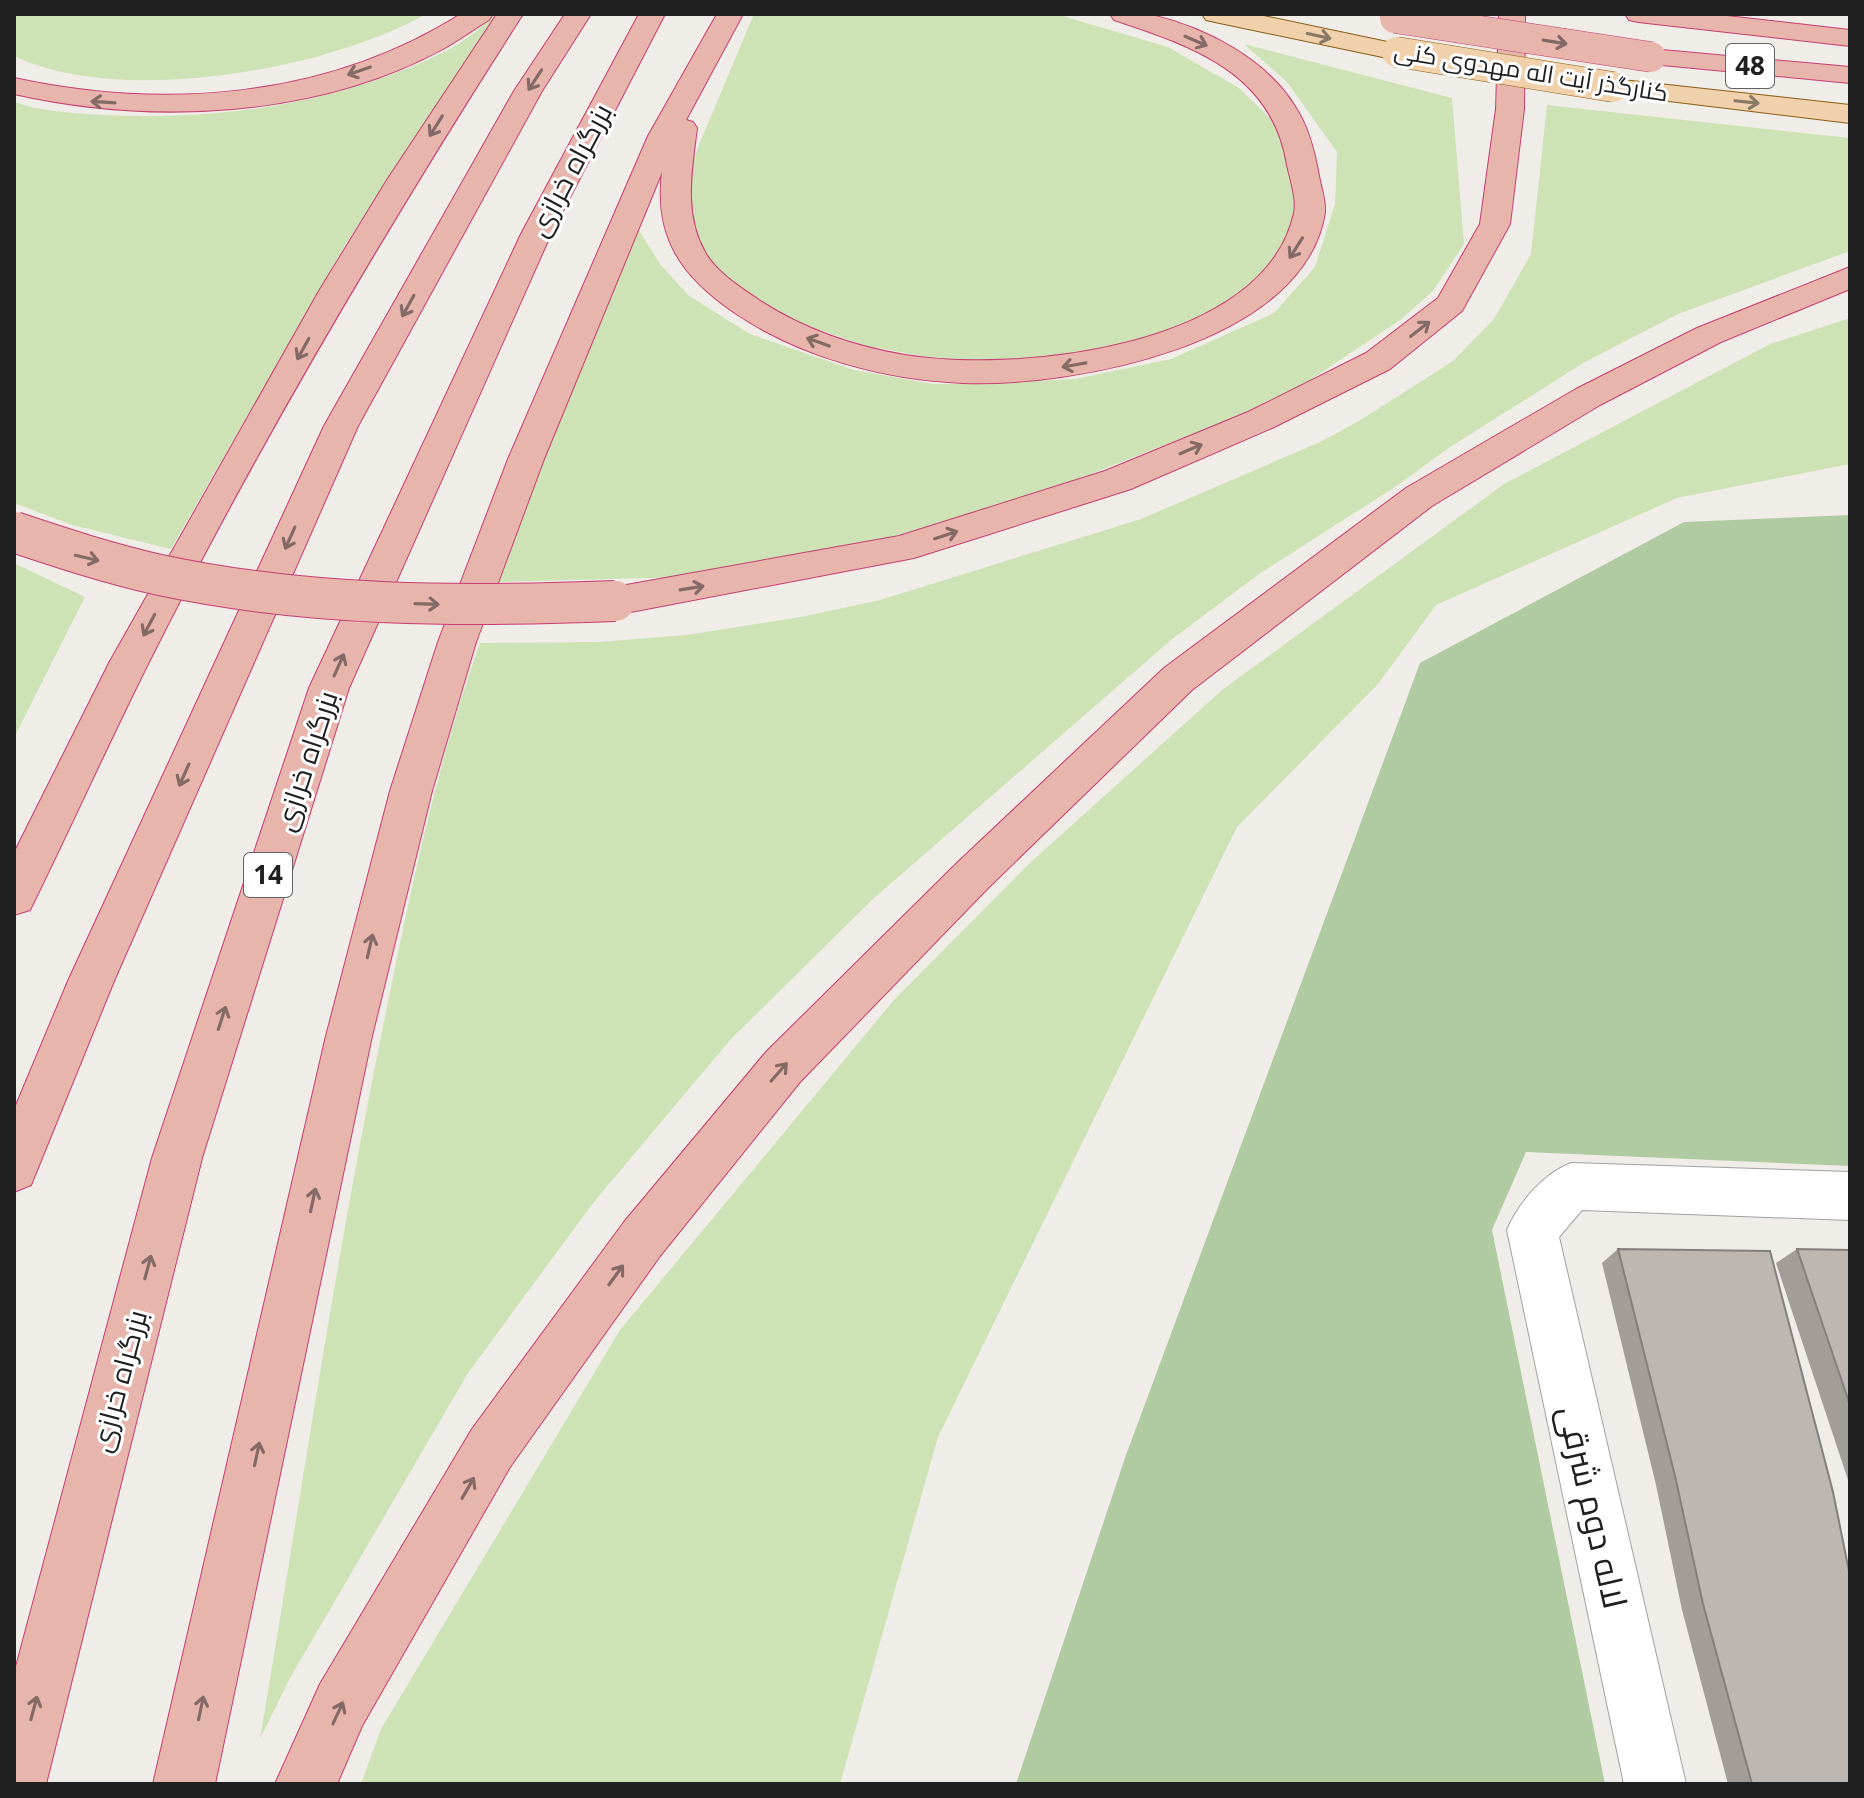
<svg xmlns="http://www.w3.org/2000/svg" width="1864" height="1798" font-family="'Noto Sans',Cairo,sans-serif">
  <rect width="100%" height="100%" fill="#f0ede8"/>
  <path fill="#cee3b5" d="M14 14H426C327 70 121 107 14 56Z
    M497 14 345 245 171 549 72 525 14 503V102C43 112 74 113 104 115 221 121 343 103 448 50 466 41 481 26 497 14Z
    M754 14H1056L1168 47 1239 88 1270 118 1293 159 1297 198 1289 236 1264 275 1196 321 1149 339 1071 356 988 362 921 356 864 345 792 321 736 288 703 252 690 217 685 191 698 147Z
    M1244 44 1452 98 1464 244 1433 291 1400 320 1307 382 1231 419 1009 506 837 551 685 577 496 582 635 224 660 264 688 295 750 334 854 370 933 384H970L1075 379 1171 359 1274 313 1315 267 1335 204 1337 152 1287 82Z
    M1547 105 1850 138V251L1678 314 1585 362 1450 447 1395 487 1259 574 1171 640 873 899 731 1039 593 1203 468 1373 290 1678 260 1739C301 1497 336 1253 386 1012 411 888 437 763 480 643L599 642 686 635 801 617 880 600 1141 519 1320 442 1359 421 1453 361 1494 319 1531 254Z
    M1850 318V464L1677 498 1436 605 1378 684 1237 827 938 1437 840 1784H361L381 1729 620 1330 894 1000 1031 862 1222 690 1504 484 1770 344Z
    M14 563 85 597 14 738Z"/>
  <path fill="#b0caa2" d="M1850 515V1166L1526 1152 1492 1230 1605 1784H1016L1126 1455 1420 663 1684 522Z"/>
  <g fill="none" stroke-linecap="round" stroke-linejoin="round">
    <defs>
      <path id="minor" d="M1571 1163 1850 1172V1220L1582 1210 1559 1237 1686 1784H1624L1507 1230C1519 1202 1543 1174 1571 1163Z"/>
      <path id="primary" d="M1202 14H1254L1397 44 1407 46 1411 52 1407 58 1397 60 1215 22 1206 20Z
        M1613 79 1850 105V123L1603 93 1599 87 1603 81Z"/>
      <path id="trunk" d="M461 14H493L489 20C474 29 459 40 443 49 316 118 152 125 14 94V78C167 111 327 98 461 14Z
        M497 14H523C388 225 260 440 148 664 107 746 70 829 30 910L14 915V853L109 663 319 291 387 180Z
        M565 14H591L542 91 358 426 114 981 31 1185 14 1192V1110L68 981 324 426 514 91Z
        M639 14H665L551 234 349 688 202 1158 46 1784H14V1674L152 1158 309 688 521 234Z
        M717 14H743L686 120 693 122 697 128C692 170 683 213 705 252 716 272 740 287 759 300 803 329 853 346 905 355 1016 373 1264 349 1294 213 1297 199 1290 179 1287 165 1272 72 1192 46 1114 20L1110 14C1123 14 1139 12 1152 15 1206 28 1267 59 1296 108 1309 128 1315 153 1319 176 1321 187 1326 201 1325 212 1305 345 1072 387 963 383 885 380 800 357 735 313 682 277 654 238 662 172L544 459 476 642 432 791 372 1036 215 1784H153L326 1036 390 791 438 642 508 459 648 136Z
        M1499 14H1525L1524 109 1510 224 1462 311 1390 369 1272 428 1131 489 914 558 615 615 602 611 596 601 602 591 615 587 899 536 1105 471 1248 412 1366 353 1438 298 1480 224 1496 109Z
        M1625 14H1709L1850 30V46L1638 22 1629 20Z
        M1651 49 1850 67V83L1641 63 1637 57 1641 51Z
        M1850 267V289L1721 342 1600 405 1432 506 1192 690 988 888 800 1082 660 1256 510 1467 362 1726 337 1784H275L320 1684 472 1429 624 1222 766 1052 958 862 1164 668 1406 488 1576 389 1697 328Z"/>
    </defs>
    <use href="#minor" stroke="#a1a1a1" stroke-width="2"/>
    <use href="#primary" stroke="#8a5d13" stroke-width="2"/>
    <use href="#trunk" stroke="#c63d72" stroke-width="2"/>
    <use href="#minor" fill="#fff" fill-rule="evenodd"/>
    <use href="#primary" fill="#f1d0ac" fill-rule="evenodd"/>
    <use href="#trunk" fill="#e7b5ab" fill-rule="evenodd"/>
    <defs>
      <path id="primary-bridge" d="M1397 52 1613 87"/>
      <path id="trunk-bridge-far1" d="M1395 18 1651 57"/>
      <path id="trunk-bridge" d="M14 532C62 548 110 564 160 575 310 607 463 607 615 601"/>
    </defs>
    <use href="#primary-bridge" stroke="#8a5d13" stroke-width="31" stroke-linecap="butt"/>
    <use href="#trunk-bridge-far1" stroke="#c63d72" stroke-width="31" stroke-linecap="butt"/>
    <use href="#trunk-bridge" stroke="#c63d72" stroke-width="42" stroke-linecap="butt"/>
    <use href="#primary-bridge" stroke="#f1d0ac" stroke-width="30"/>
    <use href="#trunk-bridge-far1" stroke="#e7b5ab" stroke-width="30"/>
    <use href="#trunk-bridge" stroke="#e7b5ab" stroke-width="40"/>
  </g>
  <path fill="#a39d98" d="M1618 1249 1850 1784H1728L1682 1610 1656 1485 1602 1263Z
    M1797 1249 1850 1250V1486L1776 1263Z"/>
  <path fill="#bdb6b1" stroke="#847f7c" stroke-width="2" d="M1618 1249 1770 1251 1833 1492 1850 1576V1784H1752L1703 1604 1675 1476Z
    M1797 1249 1850 1250V1405Z"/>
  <defs><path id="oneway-shaft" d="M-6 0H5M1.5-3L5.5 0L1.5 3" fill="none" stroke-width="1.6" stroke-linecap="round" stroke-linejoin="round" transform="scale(2)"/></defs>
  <g stroke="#887866">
    <use href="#oneway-shaft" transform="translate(1319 36) rotate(12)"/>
    <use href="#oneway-shaft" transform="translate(1747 102) rotate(6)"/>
  </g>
  <g stroke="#846a66">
    <use href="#oneway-shaft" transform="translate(1196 41) rotate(23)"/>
    <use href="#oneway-shaft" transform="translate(1555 42) rotate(9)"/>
    <use href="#oneway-shaft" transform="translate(359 71) rotate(161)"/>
    <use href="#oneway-shaft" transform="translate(535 80) rotate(123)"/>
    <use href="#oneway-shaft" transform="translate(103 102) rotate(-176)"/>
    <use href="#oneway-shaft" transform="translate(436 126) rotate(122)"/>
    <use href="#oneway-shaft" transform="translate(1296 248) rotate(122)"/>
    <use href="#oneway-shaft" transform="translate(408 306) rotate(119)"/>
    <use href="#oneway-shaft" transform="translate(1420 329) rotate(-38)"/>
    <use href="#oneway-shaft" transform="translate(818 342) rotate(-160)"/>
    <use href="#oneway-shaft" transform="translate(303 349) rotate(119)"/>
    <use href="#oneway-shaft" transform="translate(1074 365) rotate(170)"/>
    <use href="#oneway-shaft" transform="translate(1191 449) rotate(-23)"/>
    <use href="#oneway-shaft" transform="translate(946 535) rotate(-18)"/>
    <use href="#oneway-shaft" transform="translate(290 538) rotate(114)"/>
    <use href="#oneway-shaft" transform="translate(87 558) rotate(13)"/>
    <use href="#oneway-shaft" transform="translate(692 588) rotate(-9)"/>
    <use href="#oneway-shaft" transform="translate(427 604) rotate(2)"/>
    <use href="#oneway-shaft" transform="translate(149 625) rotate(118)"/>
    <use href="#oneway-shaft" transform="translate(339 665) rotate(-66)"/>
    <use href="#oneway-shaft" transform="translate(184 775) rotate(114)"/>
    <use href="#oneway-shaft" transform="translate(370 946) rotate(-77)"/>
    <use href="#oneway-shaft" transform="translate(222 1018) rotate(-72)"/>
    <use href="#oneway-shaft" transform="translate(779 1072) rotate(-49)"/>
    <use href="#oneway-shaft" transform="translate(313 1200) rotate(-78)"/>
    <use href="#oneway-shaft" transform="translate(148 1267) rotate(-75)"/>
    <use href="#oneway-shaft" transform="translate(616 1275) rotate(-54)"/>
    <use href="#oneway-shaft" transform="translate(257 1454) rotate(-78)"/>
    <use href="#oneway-shaft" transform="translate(468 1488) rotate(-60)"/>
    <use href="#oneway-shaft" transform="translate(34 1708) rotate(-75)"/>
    <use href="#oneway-shaft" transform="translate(201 1708) rotate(-78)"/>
    <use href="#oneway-shaft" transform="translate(338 1713) rotate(-65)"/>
  </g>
  <g text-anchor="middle" stroke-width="6" stroke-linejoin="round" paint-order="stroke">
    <g font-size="24" fill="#202020" stroke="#fff">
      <text transform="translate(1531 72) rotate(9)" y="8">کنارگذر آیت اله مهدوی کنی</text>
    </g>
    <g fill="#fff" stroke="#636363" stroke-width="2">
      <rect x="1726" y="44" width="48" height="44" rx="6"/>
      <rect x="244" y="853" width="48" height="44" rx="6"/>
    </g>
    <g font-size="26" font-weight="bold" fill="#202020">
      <text x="1750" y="75">48</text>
      <text x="268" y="884">14</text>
    </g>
    <g font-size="28" fill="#202020" stroke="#fff">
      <text transform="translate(570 170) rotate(-62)" y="10">بزرگراه خرازی</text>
      <text transform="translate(306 761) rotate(-72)" y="10">بزرگراه خرازی</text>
      <text transform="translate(119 1381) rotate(-75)" y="10">بزرگراه خرازی</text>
    </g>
    <g font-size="34" fill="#202020" stroke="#fff">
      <text transform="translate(1593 1507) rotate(77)" y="12">لاله دوم شرقی</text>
    </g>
  </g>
  <rect width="1864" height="1798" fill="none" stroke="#202020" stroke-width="32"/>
</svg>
